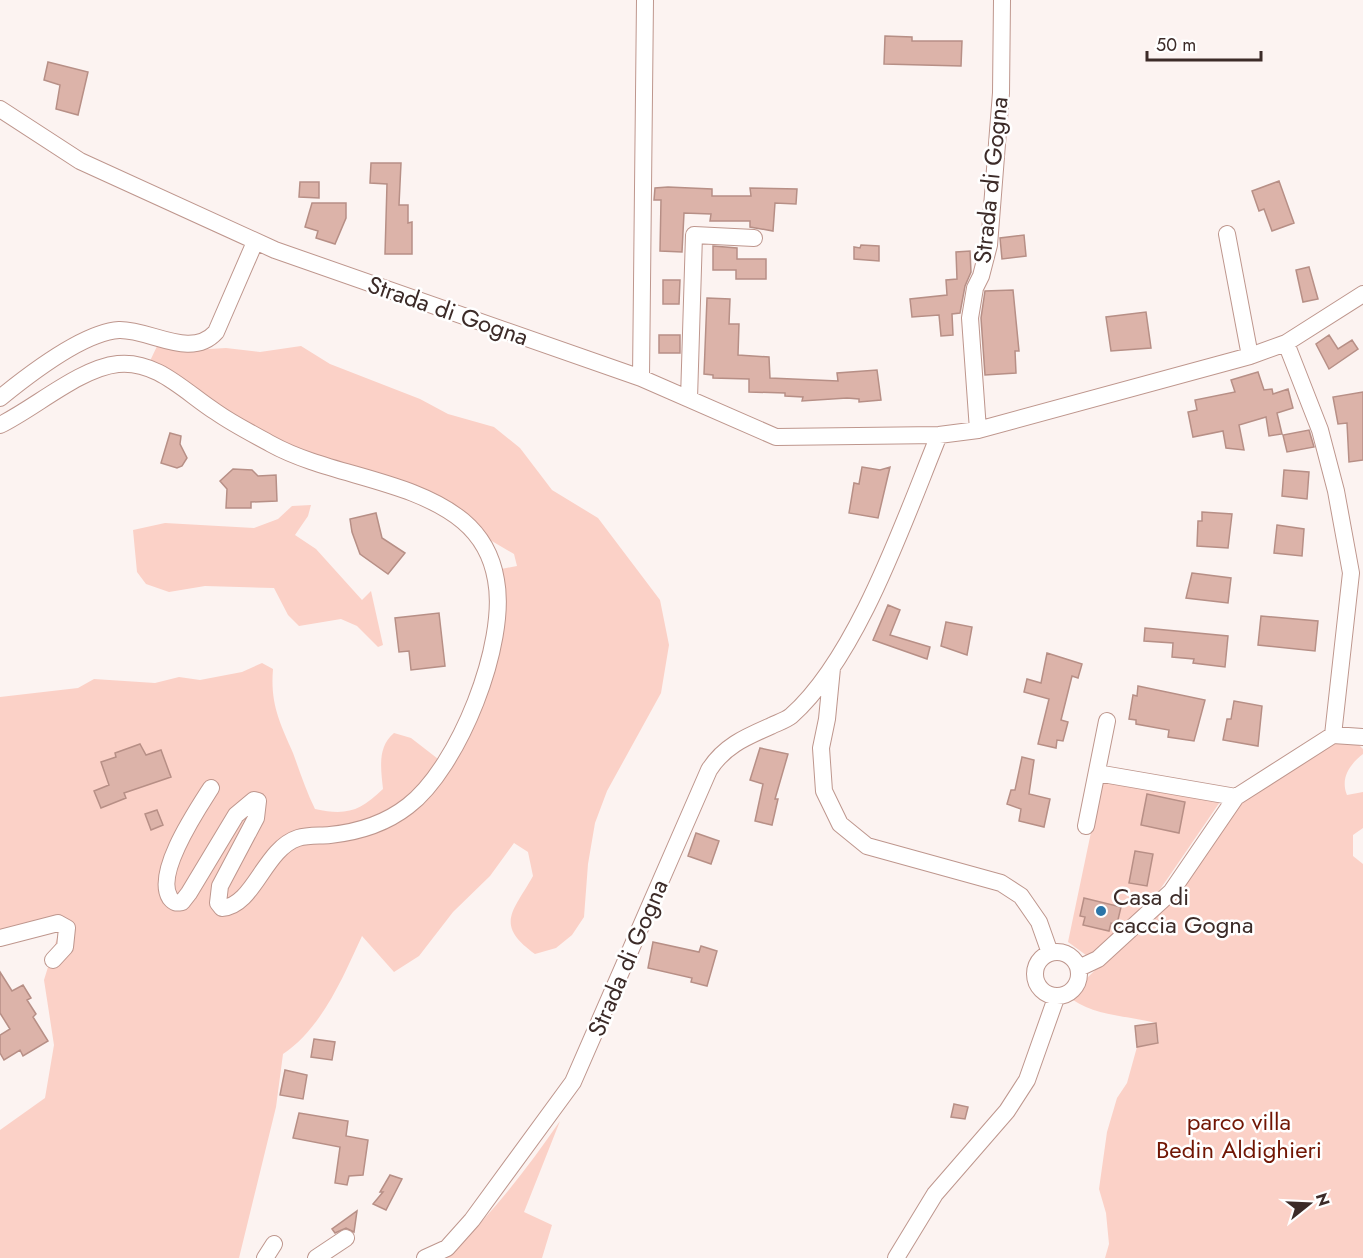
<svg xmlns="http://www.w3.org/2000/svg" width="1363" height="1258" font-family="Jost,sans-serif">
  <rect width="100%" height="100%" fill="#fcf3f1"/>
  <path fill="#fbd1c7" d="M159 342 193 350 226 348 260 352 301 346 330 364 420 399 448 414 494 427 520 448 552 490 598 518 660 600 669 645 661 693 607 791 595 823 588 864 584 917 572 935 556 948 535 954C494 924 513 912 533 876L528 852 514 843 490 876 453 912 419 956 394 972 362 936C343 977 322 1028 283 1054L276 1107 239 1258H0V1130L45 1098 54 1045 44 980 61 925 0 936V697L78 688 94 679 155 683 179 677 200 680 242 672 262 663 273 669C270 704 280 723 293 753 300 772 306 791 315 809 347 816 360 811 383 789 381 769 377 747 394 733L411 738 442 762 496 645 491 571 517 566 514 554 446 514 284 449 150 361Z
    M311 505 308 516 295 535 316 549 362 600 371 591 383 645 378 647 357 626 341 619 299 626 288 615 274 588 205 586 169 592 146 584 137 572 133 530 165 523 254 528 278 519 292 506Z
    M1333 735 1358 744 1363 749V754C1350 764 1340 778 1347 795L1363 792V828L1353 835V856L1363 864V1258H1105L1109 1244 1106 1213 1099 1189 1107 1132 1117 1098 1127 1083 1137 1047 1159 1042 1156 1023C1129 1016 1096 1016 1073 1000L1088 977 1172 896 1252 785Z
    M1103 775 1222 799 1159 891 1090 958 1068 942Z
    M560 1121 524 1212 552 1225 542 1258H444C489 1219 526 1170 560 1121Z"/>
  <path fill="#dcb3a9" stroke="#b78f86" stroke-width="1.5" d="M885 36 912 37V41H962L961 66 884 64Z
    M48 62 88 72 78 115 56 109 60 85 44 80Z
    M371 163H401L399 205H408V223L412 222V254H385L387 184 370 183Z
    M1279 181 1294 223 1272 231 1264 209 1259 211 1252 191Z
    M300 182H319V198L299 197Z
    M668 187 712 189V196H751L750 188 797 189 796 204 775 203 773 231 750 227V221H710L711 214 684 213 682 252 660 251 661 200H654L655 188Z
    M312 203H346V218L335 244 316 238 318 231 305 227Z
    M1024 235 1026 256 1002 259 1000 238Z
    M861 245 879 246V261L854 259V247L860 248Z
    M713 246 737 248V259H766V279H736V270H713Z
    M970 251 971 272 965 286 960 313 952 314 953 335 941 336 939 315 912 317 910 299 947 295 946 280 957 279 956 252Z
    M1309 267 1318 299 1303 302 1296 270Z
    M663 280H680L679 304H663Z
    M1013 290 1019 351H1015L1016 373 985 375 981 318 985 291Z
    M707 298 730 299 729 324H739L738 355 769 357 770 378 838 381 837 373 877 370 881 400 859 402V399L847 398 802 401 803 397 785 396V393L749 392V379L713 378V375L704 374Z
    M1146 312 1151 348 1111 351 1106 317Z
    M659 335H680V353H659Z
    M1329 335 1338 349 1352 340 1358 349 1329 369 1316 344Z
    M1258 372 1264 390 1272 389 1273 394 1288 389 1293 408 1277 413 1282 434 1269 436 1266 417 1239 425 1244 450 1226 448 1223 431 1193 437 1188 412 1197 410 1195 400 1235 392 1231 380Z
    M1363 392V460L1349 462 1347 423 1338 424 1333 397Z
    M1309 430 1314 447 1287 452 1283 435Z
    M170 433 181 436 180 444 187 458 182 466 177 468 161 463Z
    M862 467 880 470 890 467 878 518 849 513 854 483 859 484Z
    M233 469 252 470 258 476 276 475 277 501 251 502V508H226L227 489 220 481Z
    M1284 470 1309 472 1307 499 1282 496Z
    M1202 512 1232 514 1228 548 1197 546 1198 521H1202Z
    M376 513 382 538 405 553 388 574 360 554 352 532 350 519Z
    M1277 525 1304 529 1302 556 1274 553Z
    M1192 573 1231 578 1228 603 1186 598Z
    M888 605 900 610 890 635 930 647 927 659 873 640Z
    M439 613 445 666 411 670 409 651 399 652 395 618Z
    M1261 616 1318 621 1315 651 1258 645Z
    M946 622 972 627 967 655 941 646Z
    M1145 628 1228 636 1225 667 1193 663 1194 659 1172 657 1173 643 1144 641Z
    M1047 653 1082 664 1078 678 1072 676 1061 720 1068 722 1063 741 1057 740 1056 748 1038 744 1049 699 1024 692 1027 679 1041 683Z
    M1138 686 1205 700 1194 741 1168 737 1169 730 1136 724V720L1129 719 1133 695 1137 696Z
    M1234 701 1262 706 1258 746 1223 740 1227 719H1231Z
    M140 744 146 755 161 750 171 777 124 793 126 798 101 808 94 791 109 785 101 762 116 757 115 753Z
    M760 748 788 754 775 799H778L772 825 755 821 763 784 750 780Z
    M1022 757 1034 760 1029 794 1050 799 1044 827 1019 821 1021 809 1007 804 1011 790H1015Z
    M1147 794 1185 802 1179 833 1141 825Z
    M157 810 163 825 151 830 145 814Z
    M696 833 719 841 711 864 688 856Z
    M1135 851 1153 854 1147 886 1129 883Z
    M1084 898 1121 907 1117 924 1111 923 1109 931 1083 925 1085 917 1080 916Z
    M653 942 699 952 701 946 717 951 707 986 691 982 692 978 648 968Z
    M0 972 12 991 23 985 31 998 27 1000 36 1014 33 1017 48 1041 23 1056 20 1050 4 1060 0 1053V1035L10 1029 0 1013Z
    M1156 1023 1158 1043 1137 1047 1135 1026Z
    M314 1039 335 1042 332 1060 311 1057Z
    M285 1070 307 1075 303 1099 280 1095Z
    M954 1104 968 1107 965 1119 951 1117Z
    M299 1113 348 1121 346 1136 368 1140 363 1175 349 1176 347 1185 335 1183 340 1147 293 1138Z
    M390 1175 402 1179 386 1210 373 1204 383 1192H380Z
    M357 1211 354 1232 346 1228 335 1233 332 1229Z"/>
  <g fill="none" stroke-linecap="round" stroke-linejoin="round">
    <defs>
      <path id="minor" d="M0 109 80 161 275 250 641 378 776 437 939 435 978 430 1250 356 1286 343 1363 294
        M1227 234 1250 356
        M1286 343 1320 430 1336 491 1351 573 1333 735
        M641 378 645 0
        M0 398C27 376 84 332 119 330 150 329 191 360 216 332L255 242
        M689 399 694 235 754 238
        M0 425C35 408 80 368 118 364 157 360 186 393 216 412 233 424 253 434 271 444 329 476 412 479 463 521 482 537 492 556 496 580 508 643 459 767 408 806 385 824 359 832 330 835 320 836 308 835 298 838 264 849 254 906 222 908L218 903 220 886 256 818 258 801 254 800 236 815 189 893 182 902C176 903 174 903 170 898 154 873 197 810 211 788
        M978 430 970 318 975 288 981 276 989 245 1001 93 1002 0
        M832 668 827 719 821 748 824 791 840 824 867 846 1001 883 1021 896 1039 922 1050 953
        M1097 773 1236 797
        M1086 826 1107 721
        M0 938 58 923 67 928 65 947 53 960
        M1035 974a22 22 0 1 1 44 0a22 22 0 1 1-44 0Z
        M1079 968 1098 959 1171 892 1236 797 1333 735 1363 737
        M265 1258 274 1244
        M316 1258 346 1238
        M425 1258 447 1248 472 1220 573 1082 709 770C724 746 746 737 771 726 777 723 786 720 791 716 858 657 905 518 939 435
        M896 1258 935 1194 1007 1111 1027 1080 1056 998"/>
    </defs>
    <use href="#minor" stroke="#be968d" stroke-width="18"/>
    <use href="#minor" stroke="#fff" stroke-width="16"/>
  </g>
  <circle fill="#2b75a8" stroke="#fff" stroke-width="2" cx="1101" cy="911" r="6"/>
  <g text-anchor="middle" stroke-width="5" stroke-linejoin="round" paint-order="stroke">
    <g font-size="24" fill="#3c2b28" stroke="#fff">
      <text transform="translate(991 180) rotate(-84)" y="8">Strada di Gogna</text>
      <text transform="translate(448 311) rotate(19)" y="8">Strada di Gogna</text>
      <text transform="translate(628 958) rotate(-67)" y="8">Strada di Gogna</text>
    </g>
    <g font-size="24" fill="#3c2b28" stroke="#fff" text-anchor="start">
      <text x="1113" y="905">Casa di<tspan x="1113" dy="28">caccia Gogna</tspan></text>
    </g>
    <g font-size="24" fill="#711604" stroke="#fff">
      <text x="1239" y="1130">parco villa<tspan x="1239" dy="28">Bedin Aldighieri</tspan></text>
    </g>
  </g>
  <g transform="translate(1309 1204) rotate(72)" stroke="#ffffff" stroke-width="4.5" paint-order="stroke">
  <path d="M0-4.5L10 22L0 15L-10 22Z" fill="#3c2b28"/>
  <text y="-9" font-size="16" font-weight="bold" text-anchor="middle" fill="#3c2b28">N</text>
  </g>
  <path d="M1147 51v9h114v-9" fill="none" stroke="#3c2b28" stroke-width="3"/>
  <text x="1156" y="51" font-size="18" fill="#3c2b28" stroke="#ffffff" stroke-width="4.5" paint-order="stroke">50 m</text>
</svg>
